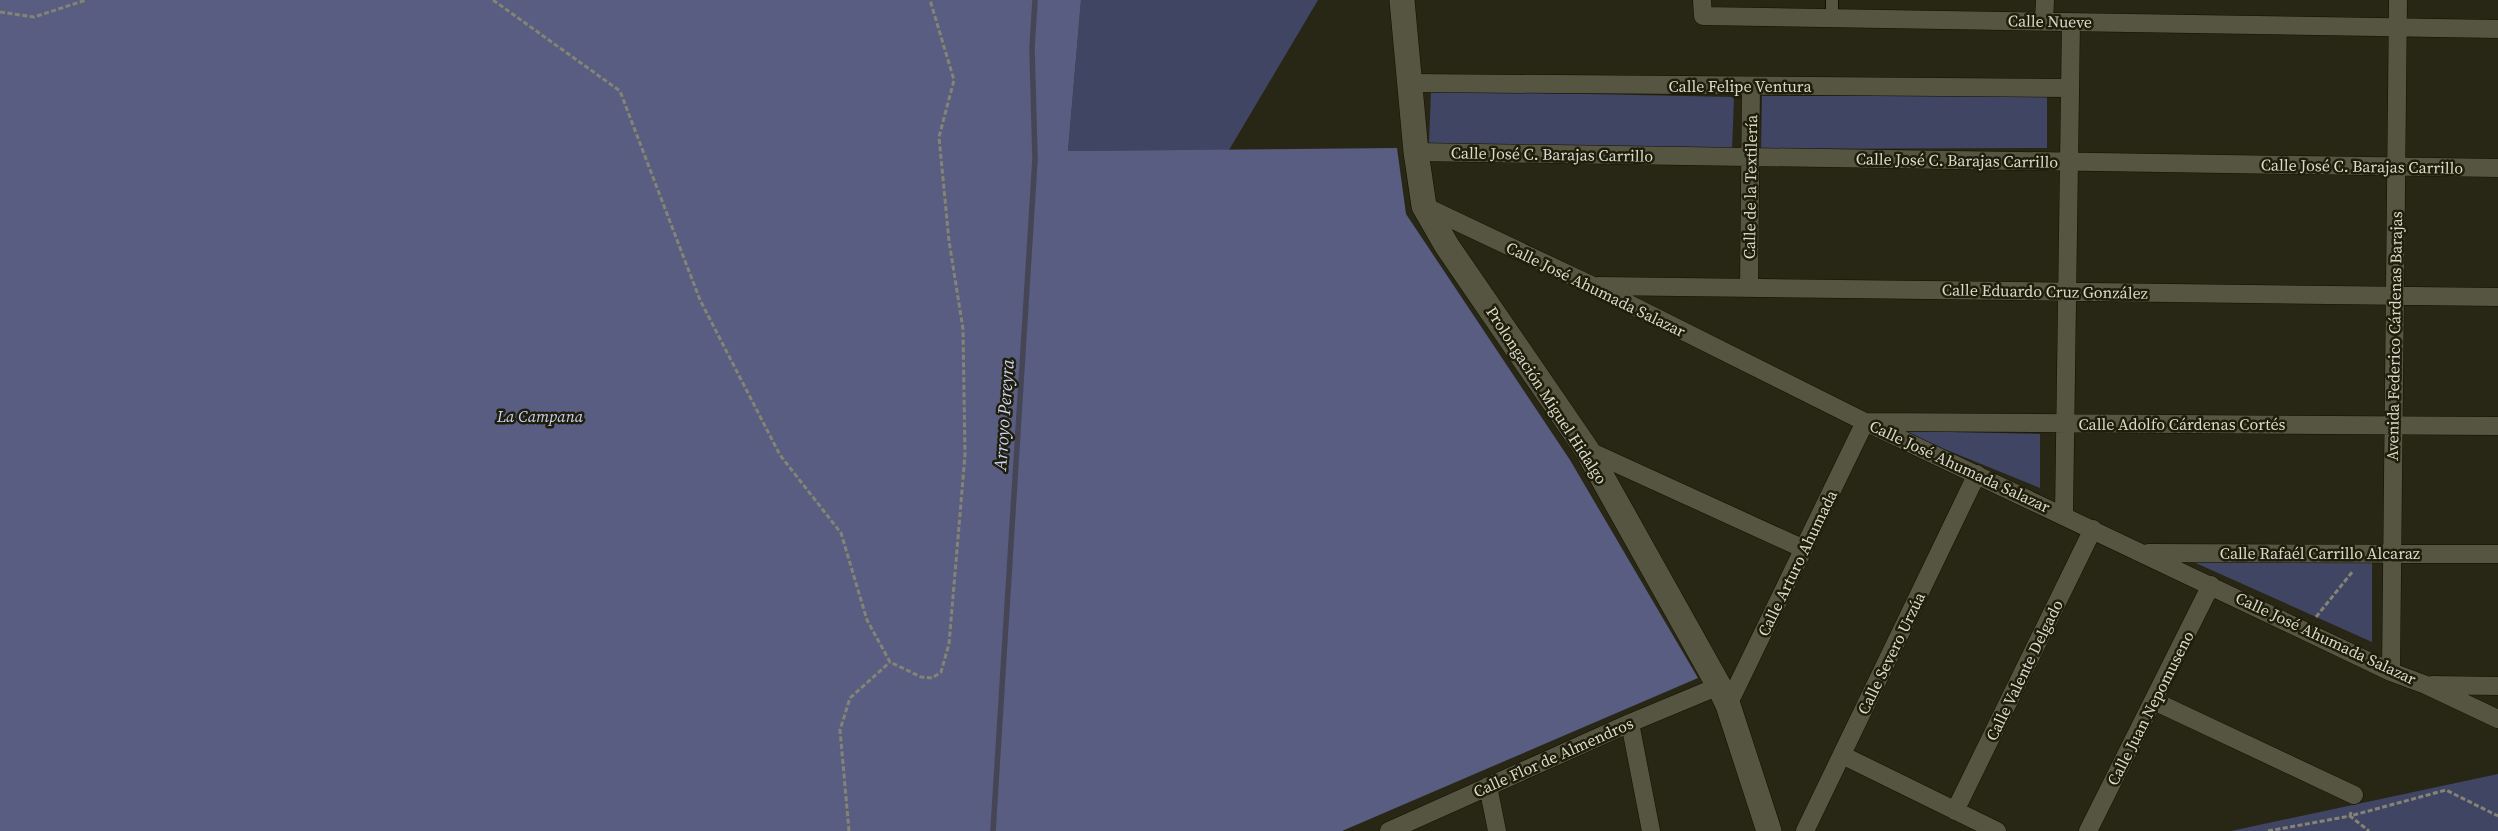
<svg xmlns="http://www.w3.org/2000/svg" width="2498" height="831" font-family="'Source Serif 4',serif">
  <rect width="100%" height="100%" fill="#282715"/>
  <path fill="#414564" d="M1081 0H1318L1229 150 1068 151Z
    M1431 91 1734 97 1732 150 1429 145Z
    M2047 95V148L1761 149 1762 96Z
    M1900 431 2040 434V488Z
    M2189 560 2372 562V642Z
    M2498 774V831H2231Z"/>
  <path fill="#585d81" d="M0 0H1081L1068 151 1397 148 1406 214 1570 460 1698 678 1342 831H0Z"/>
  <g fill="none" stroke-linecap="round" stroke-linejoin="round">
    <path stroke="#464556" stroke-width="5.5" d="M993 831 1035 159 1032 48 1035 0"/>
    <defs>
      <path id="pedestrian" d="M1832 0V18"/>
      <path id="minor" d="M1702 0 1703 16 2498 29
        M2044 21 2045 0
        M1410 83 2070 88
        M1416 152 2498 168
        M1424 206 1593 286 1865 422 2391 672 2426 685 2498 719
        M1598 286 2498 297
        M1749 288 1751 86
        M1587 450 1804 549
        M2064 514 2071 22
        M2148 553 2498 554
        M2391 672 2398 0
        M2432 685 2498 686
        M2154 701 2354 795
        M1728 705 1865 422 2498 426
        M1630 723 1651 831
        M1842 755 1997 831
        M1488 786 1497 831
        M1955 811 2093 529
        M1389 831 1630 723 1719 686
        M1805 831 1977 474
        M2088 831 2211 585"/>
      <path id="secondary" d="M1402 0 1416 152 1424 206 1447 246 1587 450 1719 686 1728 705 1769 831"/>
    </defs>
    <use href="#pedestrian" stroke="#111002" stroke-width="14"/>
    <use href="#minor" stroke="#111002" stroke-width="19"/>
    <use href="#secondary" stroke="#111002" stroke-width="26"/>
    <path stroke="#848475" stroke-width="3" stroke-dasharray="5 2.5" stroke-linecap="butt" d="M493 0 620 91 700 300 780 455 841 533 867 620 890 662 921 677 932 678 941 672 949 644 965 455 963 329 949 241 939 137 954 80 930 0
      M0 12 34 17 86 0
      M2316 617 2353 571
      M2351 812 2350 816 2446 790 2498 816
      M849 831 840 730 850 698 890 662
      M2268 831 2350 816 2369 831"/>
    <use href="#pedestrian" stroke="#565541" stroke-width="12"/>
    <use href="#minor" stroke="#565541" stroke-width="18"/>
    <use href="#secondary" stroke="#565541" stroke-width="25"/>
  </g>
  <g text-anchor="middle" stroke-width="5" stroke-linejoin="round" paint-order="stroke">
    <g font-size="16" fill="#d9d9ce" stroke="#1e1e0b">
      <text transform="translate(2050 21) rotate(1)" y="6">Calle Nueve</text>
      <text x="1740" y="92">Calle Felipe Ventura</text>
      <text transform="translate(1552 154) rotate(1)" y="6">Calle José C. Barajas Carrillo</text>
      <text transform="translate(1957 160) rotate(1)" y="6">Calle José C. Barajas Carrillo</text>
      <text transform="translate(2362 166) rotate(1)" y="6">Calle José C. Barajas Carrillo</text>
      <text transform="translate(1750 187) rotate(-89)" y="6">Calle de la Textilería</text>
      <text transform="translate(1596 289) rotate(26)" y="6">Calle José Ahumada Salazar</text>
      <text transform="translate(2045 291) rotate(1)" y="6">Calle Eduardo Cruz González</text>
      <text transform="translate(2394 336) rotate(-89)" y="6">Avenida Federico Cárdenas Barajas</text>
      <text transform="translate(1547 395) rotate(57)" y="6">Prolongación Miguel Hidalgo</text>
      <text x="2182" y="430">Calle Adolfo Cárdenas Cortés</text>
      <text transform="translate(1960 466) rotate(25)" y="6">Calle José Ahumada Salazar</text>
      <text x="2320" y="559">Calle Rafaél Carrillo Alcaraz</text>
      <text transform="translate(1797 563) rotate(-64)" y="6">Calle Arturo Ahumada</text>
      <text transform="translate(2326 638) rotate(25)" y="6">Calle José Ahumada Salazar</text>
      <text transform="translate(1891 653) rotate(-64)" y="6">Calle Severo Urzúa</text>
      <text transform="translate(2024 670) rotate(-64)" y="6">Calle Valente Delgado</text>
      <text transform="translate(2150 708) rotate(-63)" y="6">Calle Juan Nepomuseno</text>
      <text transform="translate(1553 757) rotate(-24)" y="6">Calle Flor de Almendros</text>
    </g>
    <g font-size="16" font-style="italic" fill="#cbd1f7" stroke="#1e1e0b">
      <text x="540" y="422">La Campana</text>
    </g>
    <g font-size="18" font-style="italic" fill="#cbd1f7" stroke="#1e1e0b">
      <text transform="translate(1004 415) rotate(-86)" y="6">Arroyo Pereyra</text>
    </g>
  </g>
</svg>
